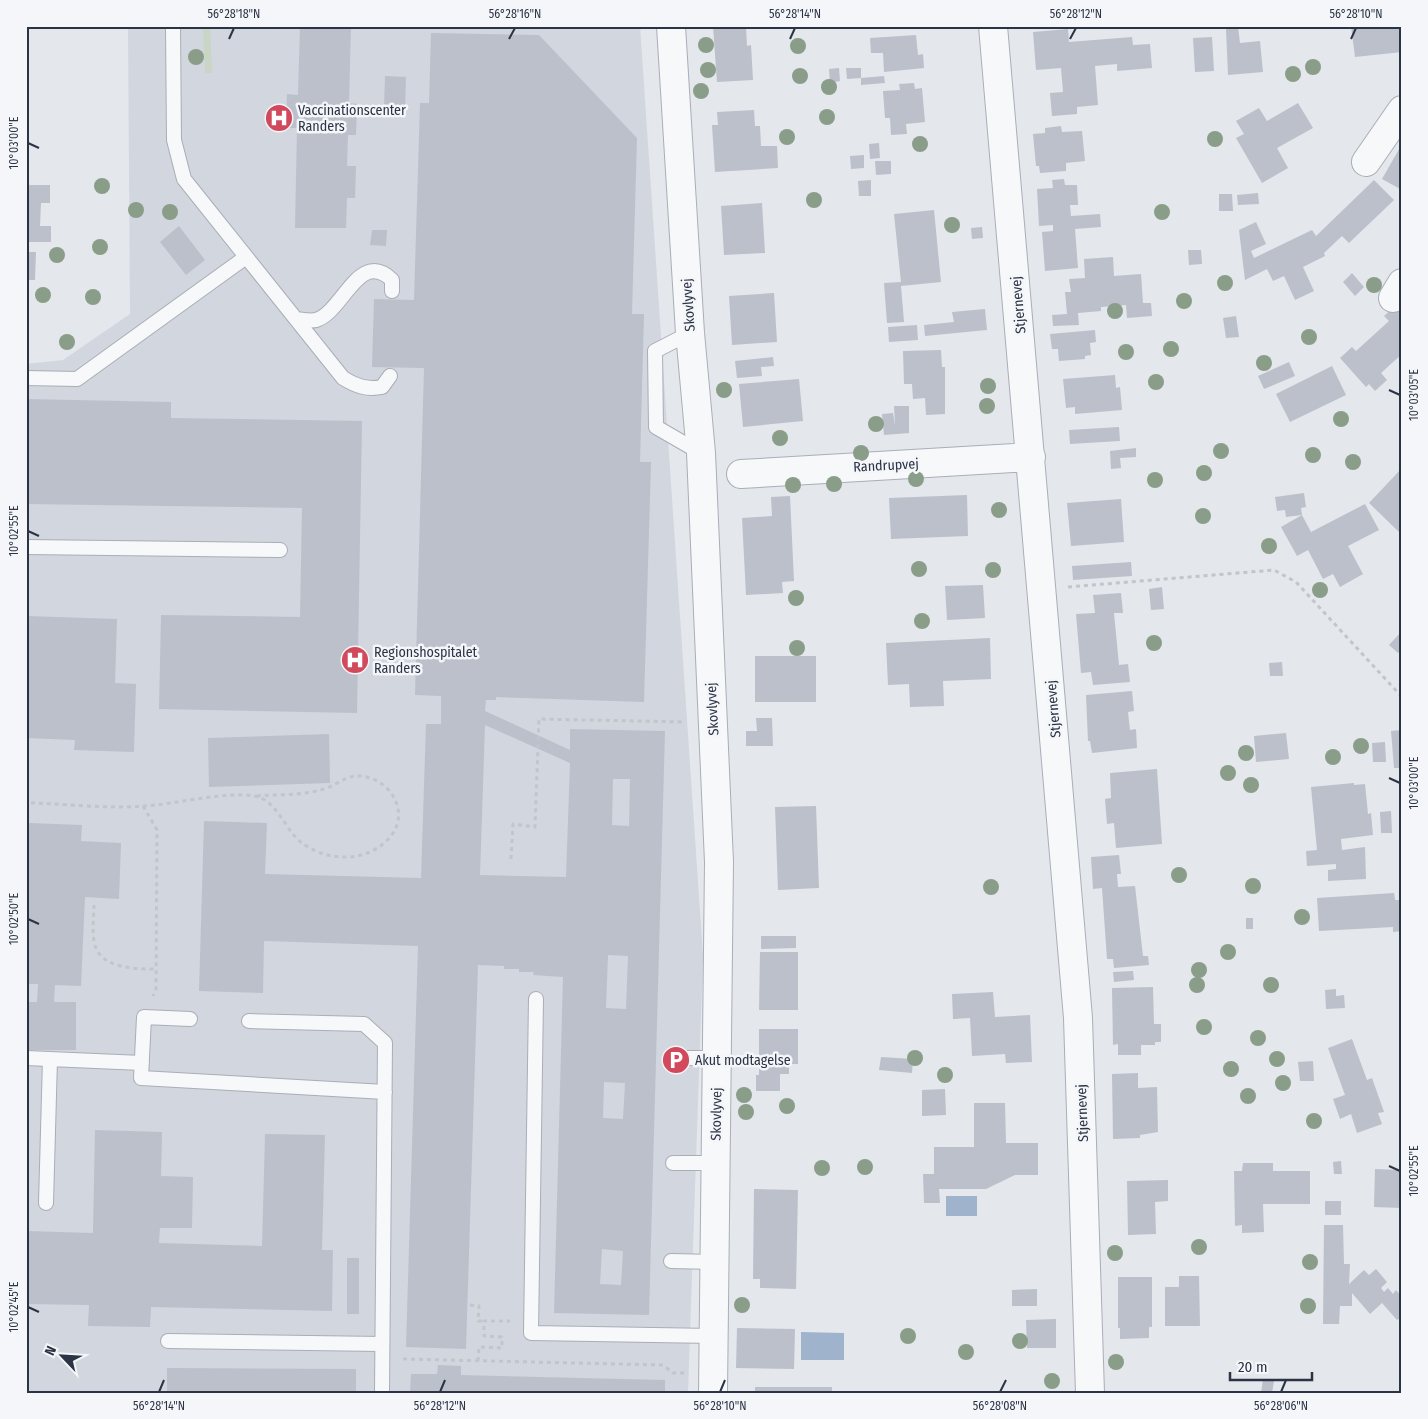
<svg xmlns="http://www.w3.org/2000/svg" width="1428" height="1419" font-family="'Fira Sans Condensed',sans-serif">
  <rect width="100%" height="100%" fill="#e4e7ec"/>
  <path fill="#d2d6de" d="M128 26H640L703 956 688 1393H26V364L63 360 130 314Z"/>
  <path fill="#c9d6c5" d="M203 26H210L212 73H205Z"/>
  <path fill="#9fb4cc" d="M946 1196H977V1216H946Z
    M801 1332 844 1333V1360H801Z"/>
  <path fill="#bbc0ca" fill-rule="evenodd" d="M300 26H351L349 103 357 104 356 135H348L347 166H356L355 198H347L346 228H295L297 128H286L287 94 298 95Z
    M713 26H746L747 46 751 45 753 80 717 82Z
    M1351 26H1402V52L1355 57Z
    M1238 27 1240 43 1260 41 1263 72 1228 75 1226 29Z
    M1068 29 1069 42 1132 37 1133 45 1150 44 1152 68 1117 71V64L1095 66 1098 105 1077 107V114L1052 116 1050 93 1063 92 1061 68 1036 70 1033 32Z
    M431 33 539 35 637 138 632 314H644L640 462H651L644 702 496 697V700H486L485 711 570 750V729L665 731 649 1315 554 1313 563 977 533 975 534 972H519V969H504V966L478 965 466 1349 406 1347 418 946 264 941 263 993 199 991 204 821 267 823 265 874 421 878 426 724H441V696L415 695 424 368 372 367 374 299 414 300 420 103H429ZM485 725 570 763 566 877 480 875ZM613 779H630L629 826 612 825ZM608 955 628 956 626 1009 606 1008ZM604 1082 625 1083 623 1119 603 1118ZM602 1249 623 1251 621 1285 600 1284Z
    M916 35 918 55 923 54 924 68 884 72 883 53H871L870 38Z
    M1212 37 1214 71 1195 72 1193 38Z
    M839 68 840 81 830 83 829 69Z
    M846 68H861V78L847 79Z
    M385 76 406 77 405 108 384 107Z
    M884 76 885 83 861 85V78Z
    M914 83 915 89 922 88 925 122 906 124 907 134 891 135 890 118H885L883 91 900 90 899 84Z
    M1298 103 1313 128 1277 148 1288 168 1262 183 1236 138 1244 134 1236 121 1259 108 1267 121Z
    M754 110 755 126H760L761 146H777L778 168 715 172 712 125H718L717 112Z
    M1061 126 1062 132 1082 131 1085 161 1066 163V171L1040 173 1039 166H1036L1033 134 1045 133V128Z
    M879 143 880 158 870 159 869 144Z
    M1402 144V190L1382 179Z
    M864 155V168L851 169 850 156Z
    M875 161H891V174L876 175Z
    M1064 179 1065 185H1077L1078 205H1070L1071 216 1100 214 1101 227 1075 229 1078 268 1045 271 1042 232 1053 231V225L1039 226 1037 189 1053 188 1052 180Z
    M871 180V196H859L858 181Z
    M1374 180 1394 200 1349 243 1342 236 1324 253 1325 256 1303 267 1314 291 1295 300 1284 276 1273 281 1267 269 1245 280 1239 230 1256 222 1266 244 1251 251 1254 258 1312 230 1316 236Z
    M26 185H50V203H41L40 226H51V242H26Z
    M1258 193 1259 204 1238 205 1237 195Z
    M1219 194H1232L1233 211H1219Z
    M762 203 765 253 724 255 721 206Z
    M934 210 941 282 901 286 904 322 887 323 884 283 901 282 894 214Z
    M179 226 205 260 186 275 160 242Z
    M982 227 983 238 972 239 971 228Z
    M372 230H387L386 246 370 245Z
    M1188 250H1201L1202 264 1189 265Z
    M26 252H36L35 280H26Z
    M1113 257 1114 276 1141 274 1143 303H1151L1152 316 1127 318 1126 305 1101 307V311L1078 313 1079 325 1053 326 1052 315 1067 314 1065 292H1071L1069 279 1085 278 1084 259Z
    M1352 273 1364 287 1355 296 1343 282Z
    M774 293 777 342 732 345 729 296Z
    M1395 306 1402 313V354L1381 373 1387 380 1375 391 1369 384 1366 387 1340 358 1352 347 1356 351 1389 321 1384 316Z
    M985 309 987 330 925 336 924 325 954 322 952 312Z
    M1236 316 1239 337 1226 338 1223 318Z
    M917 325 918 340 889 342 888 327Z
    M1095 330 1096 342 1090 343 1091 355 1085 356V359L1059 361 1058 349H1052L1050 334Z
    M941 350 942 367H945V414L926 415 925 398 913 399 912 384H904L903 351Z
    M773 357 774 366 761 367 762 376 737 378 735 361Z
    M1289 362 1295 376 1264 389 1258 376Z
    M1332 366 1346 395 1290 422 1276 394Z
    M1115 375 1116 388 1120 387 1122 410 1075 414V407L1066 408 1063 379Z
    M799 379 803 421 743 427 739 384Z
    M26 399 171 402V418L362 421 357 713 159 709 161 615 300 617 302 508 26 504Z
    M894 406H909V433L884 435 882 414 893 413 895 426Z
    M1119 427 1120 441 1070 444 1069 430Z
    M1136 448V457L1120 458 1121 468 1111 469 1110 451Z
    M1402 468V529L1399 532 1369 503Z
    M1304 493 1306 507 1301 508 1302 515 1286 517 1285 510 1277 511 1275 497Z
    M967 495 968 536 891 539 889 498Z
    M790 496 794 581 782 582 783 593 746 595 742 518 772 516 771 497Z
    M1121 499 1124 542 1071 546 1067 503Z
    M1365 504 1379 530 1348 546 1363 574 1340 587 1333 574 1323 579 1308 550 1297 556 1281 527 1302 515 1311 532Z
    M1131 562 1132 576 1073 580 1072 566Z
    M983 585 985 618 947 620 945 586Z
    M1162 587 1164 609 1151 610 1149 589Z
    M1121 593 1123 613H1114L1119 665 1128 664 1130 682 1093 685 1091 672 1081 673 1076 614 1095 613 1093 595Z
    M26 616 117 619 115 683 136 684 134 752 74 750 75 740 26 738Z
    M1402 631V649L1398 653 1389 645Z
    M990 638 991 679 943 681 944 706 910 707 909 684 888 685 886 643Z
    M755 656H816V702H755Z
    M1282 662 1283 676H1270L1269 663Z
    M1132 691 1134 711 1128 712 1130 730 1136 729 1137 748 1092 753 1090 741H1088L1086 695Z
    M756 718H772L773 746H746V731H757Z
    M1402 730V768H1394L1391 731Z
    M1286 733 1289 759 1256 762 1254 736Z
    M329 734 330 783 209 787 208 738Z
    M1385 742 1386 762H1373L1372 743Z
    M1157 769 1162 844 1116 848 1114 823 1107 824 1105 799 1111 798 1110 773Z
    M1354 783V785L1365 784 1368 814 1371 813 1373 835 1341 839 1342 850 1365 847 1366 879 1328 881V870L1336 869V864L1307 866 1306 851 1317 850 1311 787Z
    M816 806 819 888 778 890 775 807Z
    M1391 811 1392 833H1381L1380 812Z
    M28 823 82 825 81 841 121 843 119 899 85 897 81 986 55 985 54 1002H76V1050H26V1002H37L38 984H26Z
    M1119 855 1121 874H1117L1118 887 1135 886 1143 956H1148L1149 965 1114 968 1113 959H1107L1102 888 1093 889 1091 857Z
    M1394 893 1395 900H1402V931L1393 932V927L1319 931 1317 898Z
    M1246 918H1253V929H1246Z
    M761 936H796V948L761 949Z
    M760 952H798V1010H759Z
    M1133 971 1134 980 1114 982 1113 972Z
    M1153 987 1154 1024H1161V1042H1155V1045H1141V1055H1118V1044L1113 1045 1112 988Z
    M1336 989V996L1344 995 1345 1008 1326 1009 1325 990Z
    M993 992 995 1017 1030 1015 1032 1062 1006 1063 1005 1054 972 1056 970 1018 953 1019 952 994Z
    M759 1029H798V1064H789V1074H780V1091H756V1075H759Z
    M1352 1039 1367 1080 1372 1078 1384 1112 1378 1113 1382 1124 1357 1133 1351 1114 1340 1119 1333 1099 1345 1095 1328 1048Z
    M881 1057 913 1059 912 1073 879 1070Z
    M1313 1061 1314 1081H1300L1298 1062Z
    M1138 1073V1088L1157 1087 1158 1132 1140 1135V1138L1113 1139 1112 1074Z
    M945 1089 946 1115 922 1116V1090Z
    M974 1103H1005L1006 1143H1038V1175H1015L986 1189H939L940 1203H924L923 1174H934V1147H974Z
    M95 1130 162 1132 161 1176 193 1177 192 1228H160L159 1243 262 1246 265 1134 325 1135 322 1250H333L332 1311 151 1307 150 1327 88 1326 89 1305 26 1304V1231L93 1233Z
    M1341 1161 1342 1174H1334L1333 1162Z
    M1400 1162 1402 1208 1374 1207 1375 1169 1400 1170Z
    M1243 1163H1273V1171H1310V1204H1263L1264 1232 1242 1233V1225L1235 1226 1234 1171H1242Z
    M1168 1180V1201L1155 1202 1156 1234 1128 1235 1127 1181Z
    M754 1189 798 1190 796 1289 760 1288V1279H753Z
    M1325 1201H1341V1215H1325Z
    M1324 1225H1343L1344 1264H1350L1349 1284 1364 1270 1369 1275 1376 1269 1387 1282 1381 1288 1384 1292 1388 1288 1393 1294 1396 1290 1402 1297V1317L1397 1320 1382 1303 1370 1314 1352 1293V1306H1340L1339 1324H1323Z
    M347 1258H359V1314H347Z
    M1179 1276H1199L1200 1326H1165V1287H1179Z
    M1118 1277H1152V1327H1149V1338L1120 1339V1328H1118Z
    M1037 1289V1306H1012V1290Z
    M1056 1319V1348H1027L1026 1320Z
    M737 1328 795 1329 794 1369 736 1368Z
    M438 1365 461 1366V1375L665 1380V1393H410L411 1374H437Z
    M167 1368 356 1369V1393H167Z
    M1263 1379 1274 1381 1272 1393H1261Z
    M755 1387H832V1393H755Z"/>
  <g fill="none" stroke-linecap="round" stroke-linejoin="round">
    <defs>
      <path id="service" d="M173 26 174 140 184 179 343 378C356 386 367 390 382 387L390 376
        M296 319C302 320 310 321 316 320 343 312 359 248 392 280V291
        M690 333 655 351 656 427 701 453
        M26 378 77 379 246 257
        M26 547 280 550
        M536 999 531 1333 714 1336
        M190 1019 144 1017 141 1078 385 1092
        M249 1021 364 1024 385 1043 382 1393
        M26 1058 142 1063
        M672 1058H717
        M673 1163H716
        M46 1203 50 1059
        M671 1261 715 1262
        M168 1341 382 1344"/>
      <path id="minor" d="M671 26 690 333 701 453 719 862 713 1393
        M993 26 1078 1018 1090 1393
        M1366 162 1402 110
        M1393 298 1402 283
        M741 474 1031 457"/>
    </defs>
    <use href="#service" stroke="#a9aeb7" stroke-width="16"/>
    <use href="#minor" stroke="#a9aeb7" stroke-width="30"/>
    <path stroke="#c2c5cb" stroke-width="3" stroke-dasharray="4 4" stroke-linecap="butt" d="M1068 587 1274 570 1296 582 1402 697
      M31 803C68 804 108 809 145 806 176 804 226 791 254 796 277 799 285 831 302 843 310 849 323 855 333 856 355 860 377 853 391 836 412 809 386 774 355 776 344 777 332 788 320 790 300 796 277 794 256 796
      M143 806 157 830 156 989 153 996
      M511 859 513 824 535 827 539 719 685 722
      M94 905C94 916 92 929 94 941 98 969 135 969 156 969
      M470 1305 479 1306 478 1321H484
      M403 1359 663 1365 673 1373H686
      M478 1361 479 1347 502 1348V1337L484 1336V1321H510"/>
    <use href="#service" stroke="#f7f8fa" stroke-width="14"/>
    <use href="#minor" stroke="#f7f8fa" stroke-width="28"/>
  </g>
  <g fill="#899d89">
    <circle cx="706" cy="45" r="8"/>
    <circle cx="798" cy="46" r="8"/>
    <circle cx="196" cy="57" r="8"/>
    <circle cx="1313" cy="67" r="8"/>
    <circle cx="708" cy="70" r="8"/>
    <circle cx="1293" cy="74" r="8"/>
    <circle cx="800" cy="76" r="8"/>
    <circle cx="829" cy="87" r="8"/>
    <circle cx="701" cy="91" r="8"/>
    <circle cx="827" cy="117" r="8"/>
    <circle cx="787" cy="137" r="8"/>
    <circle cx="1215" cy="139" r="8"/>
    <circle cx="920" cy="144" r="8"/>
    <circle cx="102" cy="186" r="8"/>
    <circle cx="814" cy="200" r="8"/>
    <circle cx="136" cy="210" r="8"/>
    <circle cx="170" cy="212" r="8"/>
    <circle cx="1162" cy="212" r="8"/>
    <circle cx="952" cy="225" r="8"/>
    <circle cx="100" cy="247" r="8"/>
    <circle cx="57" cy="255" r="8"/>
    <circle cx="1225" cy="283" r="8"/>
    <circle cx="1374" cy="285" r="8"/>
    <circle cx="43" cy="295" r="8"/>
    <circle cx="93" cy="297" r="8"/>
    <circle cx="1184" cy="301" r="8"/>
    <circle cx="1115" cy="311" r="8"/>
    <circle cx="1309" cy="337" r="8"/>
    <circle cx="67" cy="342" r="8"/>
    <circle cx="1171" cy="349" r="8"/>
    <circle cx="1126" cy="352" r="8"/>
    <circle cx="1264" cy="363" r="8"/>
    <circle cx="1156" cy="382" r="8"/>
    <circle cx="988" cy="386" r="8"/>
    <circle cx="724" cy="390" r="8"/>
    <circle cx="987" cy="406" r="8"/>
    <circle cx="1341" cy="419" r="8"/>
    <circle cx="876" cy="424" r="8"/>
    <circle cx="780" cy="438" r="8"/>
    <circle cx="1221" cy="451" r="8"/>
    <circle cx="861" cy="453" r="8"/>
    <circle cx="1313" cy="455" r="8"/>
    <circle cx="1353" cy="462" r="8"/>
    <circle cx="1204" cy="473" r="8"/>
    <circle cx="916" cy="479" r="8"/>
    <circle cx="1155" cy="480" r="8"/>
    <circle cx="834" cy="484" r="8"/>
    <circle cx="793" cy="485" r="8"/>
    <circle cx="999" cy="510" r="8"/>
    <circle cx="1203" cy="516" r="8"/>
    <circle cx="1269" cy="546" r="8"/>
    <circle cx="919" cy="569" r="8"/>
    <circle cx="993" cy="570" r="8"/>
    <circle cx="1320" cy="590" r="8"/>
    <circle cx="796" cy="598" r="8"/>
    <circle cx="922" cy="621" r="8"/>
    <circle cx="1154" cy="643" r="8"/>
    <circle cx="797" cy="648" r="8"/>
    <circle cx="1361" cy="746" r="8"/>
    <circle cx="1246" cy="753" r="8"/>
    <circle cx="1333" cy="757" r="8"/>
    <circle cx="1228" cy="773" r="8"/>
    <circle cx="1251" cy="785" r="8"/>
    <circle cx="1179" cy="875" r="8"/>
    <circle cx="1253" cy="886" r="8"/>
    <circle cx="991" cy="887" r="8"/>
    <circle cx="1302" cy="917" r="8"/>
    <circle cx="1228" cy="952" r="8"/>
    <circle cx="1199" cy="970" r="8"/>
    <circle cx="1197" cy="985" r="8"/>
    <circle cx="1271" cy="985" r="8"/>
    <circle cx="1204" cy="1027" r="8"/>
    <circle cx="1258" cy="1038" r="8"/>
    <circle cx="915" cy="1058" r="8"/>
    <circle cx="1277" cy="1059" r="8"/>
    <circle cx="1231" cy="1069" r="8"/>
    <circle cx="945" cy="1075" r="8"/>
    <circle cx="1283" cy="1083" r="8"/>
    <circle cx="744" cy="1095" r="8"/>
    <circle cx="1248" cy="1096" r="8"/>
    <circle cx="787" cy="1106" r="8"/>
    <circle cx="746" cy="1112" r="8"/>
    <circle cx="1314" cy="1121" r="8"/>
    <circle cx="865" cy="1167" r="8"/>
    <circle cx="822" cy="1168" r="8"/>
    <circle cx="1199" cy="1247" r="8"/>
    <circle cx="1115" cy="1253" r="8"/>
    <circle cx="1310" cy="1262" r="8"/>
    <circle cx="742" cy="1305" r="8"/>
    <circle cx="1308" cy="1306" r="8"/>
    <circle cx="908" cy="1336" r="8"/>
    <circle cx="1020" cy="1341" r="8"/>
    <circle cx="966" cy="1352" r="8"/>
    <circle cx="1116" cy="1362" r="8"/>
    <circle cx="1052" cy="1381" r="8"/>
  </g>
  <path fill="none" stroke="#2b3445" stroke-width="2" d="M229 39 234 28M509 39 515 28M790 39 795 28M1070 39 1076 28M1351 39 1356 28M28 143 39 148M1389 390 1400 395M28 531 39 536M1389 778 1400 783M28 919 39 924M1389 1166 1400 1171M28 1307 39 1312M159 1392 164 1380M440 1392 445 1380M720 1392 725 1380M1000 1392 1006 1380M1281 1392 1286 1380"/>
  <defs>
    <symbol id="hospital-disc" viewBox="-11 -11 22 22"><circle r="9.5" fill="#d1495b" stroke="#f4f6f9"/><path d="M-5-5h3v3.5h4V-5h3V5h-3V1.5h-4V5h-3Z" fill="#fff"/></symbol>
    <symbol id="parking-disc" viewBox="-11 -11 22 22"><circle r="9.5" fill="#d1495b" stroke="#f4f6f9"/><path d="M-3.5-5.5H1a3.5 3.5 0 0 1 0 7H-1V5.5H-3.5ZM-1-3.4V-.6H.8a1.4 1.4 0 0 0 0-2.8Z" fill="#fff"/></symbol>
  </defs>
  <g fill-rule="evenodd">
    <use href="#hospital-disc" x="263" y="102" width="32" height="32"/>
    <use href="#hospital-disc" x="339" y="644" width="32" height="32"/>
    <use href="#parking-disc" x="660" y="1044" width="32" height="32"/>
  </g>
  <g text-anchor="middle" stroke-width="5" stroke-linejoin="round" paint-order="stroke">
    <g font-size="14" fill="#2b3445" stroke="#f4f6f9" text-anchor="start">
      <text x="298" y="115">Vaccinationscenter<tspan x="298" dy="16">Randers</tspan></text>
      <text x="374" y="657">Regionshospitalet<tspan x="374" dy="16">Randers</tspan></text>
      <text x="695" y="1065">Akut modtagelse</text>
    </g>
    <g font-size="14" fill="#2b3445" stroke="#f4f6f9">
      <text transform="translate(688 305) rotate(-94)" y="5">Skovlyvej</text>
      <text transform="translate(1018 305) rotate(-95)" y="5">Stjernevej</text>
      <text transform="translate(886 465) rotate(-3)" y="5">Randrupvej</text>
      <text transform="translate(712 709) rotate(-93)" y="5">Skovlyvej</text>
      <text transform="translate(1053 709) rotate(-95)" y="5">Stjernevej</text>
      <text transform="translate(1082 1113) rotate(-92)" y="5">Stjernevej</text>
      <text transform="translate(716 1114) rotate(-89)" y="5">Skovlyvej</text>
    </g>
  </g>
  <rect width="1428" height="1419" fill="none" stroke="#f4f6f9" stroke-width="55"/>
  <g transform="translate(62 1356) rotate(295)" stroke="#f4f6f9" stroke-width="4" paint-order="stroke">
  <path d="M0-4L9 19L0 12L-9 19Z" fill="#2b3445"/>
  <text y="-8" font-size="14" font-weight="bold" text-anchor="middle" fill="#2b3445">N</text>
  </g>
  <path d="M1230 1372v8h82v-8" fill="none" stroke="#2b3445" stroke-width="2.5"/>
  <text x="1238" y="1372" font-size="15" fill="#2b3445" stroke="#f4f6f9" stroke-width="4" paint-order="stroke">20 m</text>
  <rect x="28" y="28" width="1372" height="1364" fill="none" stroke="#2b3445" stroke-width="2"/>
  <g font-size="12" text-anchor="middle" fill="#2b3445">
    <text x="234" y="18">56°28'18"N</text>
    <text x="515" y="18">56°28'16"N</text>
    <text x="795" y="18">56°28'14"N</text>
    <text x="1076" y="18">56°28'12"N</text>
    <text x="1356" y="18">56°28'10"N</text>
    <text transform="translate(14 143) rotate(-90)" y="4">10°03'00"E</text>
    <text transform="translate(1414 395) rotate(-90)" y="4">10°03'05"E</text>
    <text transform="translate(14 531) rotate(-90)" y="4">10°02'55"E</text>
    <text transform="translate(1414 783) rotate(-90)" y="4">10°03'00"E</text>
    <text transform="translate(14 919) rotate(-90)" y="4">10°02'50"E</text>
    <text transform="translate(1414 1171) rotate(-90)" y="4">10°02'55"E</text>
    <text transform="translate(14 1307) rotate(-90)" y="4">10°02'45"E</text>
    <text x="159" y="1410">56°28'14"N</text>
    <text x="440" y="1410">56°28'12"N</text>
    <text x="720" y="1410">56°28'10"N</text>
    <text x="1000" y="1410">56°28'08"N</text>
    <text x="1281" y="1410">56°28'06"N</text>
  </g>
</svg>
